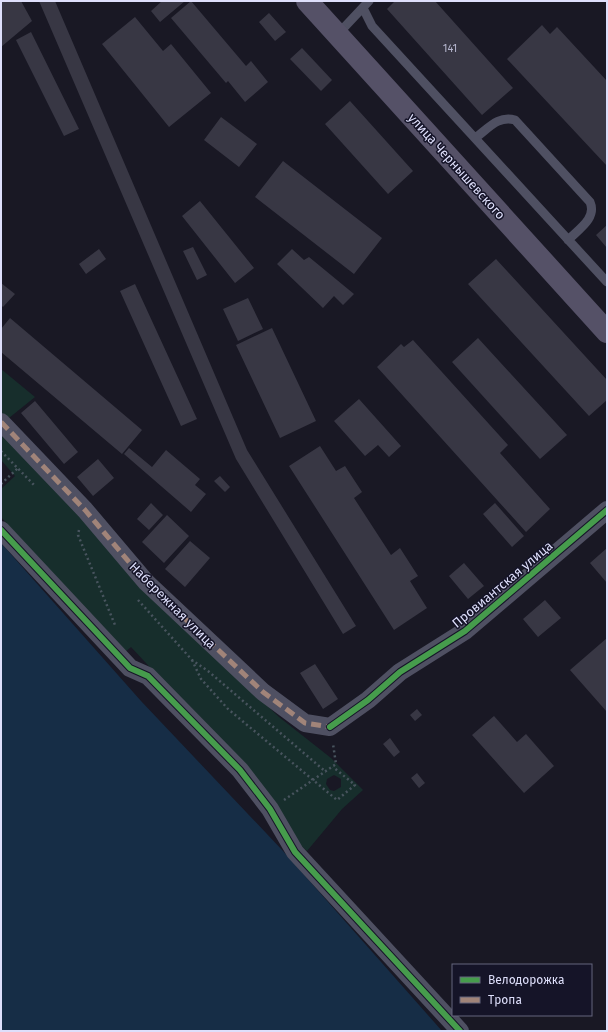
<svg xmlns="http://www.w3.org/2000/svg" width="608" height="1032" font-family="'Fira Sans',sans-serif">
  <rect width="100%" height="100%" fill="#191824"/>
  <path fill="#172e2c" fill-rule="evenodd" d="M1 369 35 397 9 418 5 417 1 413Z
    M1 431 203 644 279 717 331 758 363 790 342 809 307 851 297 842 274 800 131 647 123 654 1 517V489L15 476 1 460ZM334 775 341 779V787L334 791 330 790 326 784 327 779Z"/>
  <path fill="#162d46" d="M1 543 141 701 283 851 442 1031H1Z"/>
  <path fill="#383744" d="M3 1H21L32 21 1 47V2Z
    M39 1H55L247 450 356 626 343 634 236 459Z
    M162 1H185L160 22 151 11Z
    M191 1 246 66 251 61 268 82 245 102 228 81 226 83 171 18Z
    M395 1H435L513 88 482 115 387 9Z
    M269 13 286 32 275 41 259 22Z
    M135 17 163 51 171 44 211 93 169 127 102 44Z
    M542 25 550 34 557 27 607 81V166L507 59Z
    M31 32 79 129 64 136 16 40Z
    M302 48 332 80 321 91 290 59Z
    M350 101 413 171 388 194 325 124Z
    M221 117 257 144 239 167 204 140Z
    M283 161 382 238 354 274 255 197Z
    M200 201 254 268 235 283 182 216Z
    M607 225V248L596 235Z
    M193 247 207 275 197 280 183 251Z
    M99 249 106 259 86 274 79 264Z
    M292 249 304 260 309 257 354 294 343 305 334 296 323 308 277 264Z
    M496 259 607 380V400L589 416 468 284Z
    M1 283 15 294 3 307 1 305Z
    M135 284 197 419 181 426 120 291Z
    M248 298 263 329 238 341 223 309Z
    M10 318 142 430 122 454 1 352V329Z
    M272 328 316 421 280 438 236 345Z
    M478 338 567 435 540 459 452 362Z
    M413 340 508 445 500 453 550 509 526 532 377 367 401 344 404 347Z
    M359 399 401 446 389 457 378 445 365 456 334 421Z
    M35 401 78 452 64 464 21 413Z
    M320 446 336 471 345 466 362 492 354 498 391 555 400 548 418 576 410 581 427 608 394 630 289 466Z
    M129 448 152 467 166 450 200 479 195 485 206 494 191 512 124 454Z
    M98 459 114 478 93 496 77 477Z
    M220 476 230 487 225 492 214 481Z
    M151 503 163 515 149 530 137 519Z
    M495 503 524 536 512 547 483 514Z
    M167 515 189 536 164 563 142 542Z
    M190 541 210 558 185 587 165 569Z
    M607 548V583L590 563Z
    M464 563 484 586 468 599 449 576Z
    M545 600 561 618 538 637 523 619Z
    M607 638V712L570 670Z
    M315 664 338 699 323 709 300 673Z
    M417 709 422 715 415 721 410 715Z
    M494 716 517 742 526 734 554 766 524 793 472 735Z
    M390 738 400 752 394 757 383 744Z
    M417 773 425 783 419 788 411 778Z"/>
  <g fill="none" stroke-linecap="round" stroke-linejoin="round">
    <path stroke="#48545e" stroke-width="2.5" stroke-dasharray="2 3" stroke-linecap="butt" d="M1 451 34 485
      M1 484 18 468
      M79 530 78 535 115 625
      M138 600 192 660 208 671 326 772
      M192 660 201 679 228 709 337 800 355 785 333 767
      M284 800 336 764 333 744"/>
    <path stroke="#4f5062" stroke-width="9" d="M363 8 372 26 607 282
      M338 34 369 1
      M475 138C488 129 498 115 515 120L590 202C597 218 579 229 568 240"/>
    <path stroke="#4f5062" stroke-width="18" d="M1 422 85 510 146 582 263 692 305 723 330 727 368 700 400 672 465 631 607 510
      M1 530 130 668 148 676 240 770 270 809 295 852 460 1031"/>
    <path stroke="#555167" stroke-width="22" d="M307 1 607 332"/>
    <path stroke="#a18479" stroke-width="5" stroke-dasharray="10 5" stroke-linecap="butt" d="M1 422 85 510 146 582 263 692 305 723 330 727"/>
    <defs>
      <path id="cycleway" d="M1 530 130 668 148 676 240 770 270 809 295 852 460 1031
        M330 727 368 700 400 672 465 631 607 510"/>
    </defs>
    <use href="#cycleway" stroke="#151428" stroke-width="8"/>
    <use href="#cycleway" stroke="#469c4c" stroke-width="6"/>
  </g>
  <g text-anchor="middle" stroke-width="3" stroke-linejoin="round" paint-order="stroke">
    <g font-size="11" fill="#b4b5cd">
      <text x="450" y="52">141</text>
    </g>
    <g font-size="13" fill="#dedffb" stroke="#151428">
      <text transform="translate(457 166) rotate(48)" y="5">улица Чернышевского</text>
      <text transform="translate(502 584) rotate(-40)" y="5">Провиантская улица</text>
      <text transform="translate(173 605) rotate(45)" y="5">Набережная улица</text>
    </g>
  </g>
  <rect width="608" height="1032" fill="none" stroke="#dedffb" stroke-width="4"/>
  <rect x="452" y="964" width="140" height="52" fill="#151428" stroke="#65657c"/>
  <rect x="460" y="977" width="20" height="6" fill="#469c4c" stroke="#65657c"/>
  <text x="488" y="984" font-size="12" fill="#dedffb">Велодорожка</text>
  <rect x="460" y="997" width="20" height="6" fill="#a18479" stroke="#65657c"/>
  <text x="488" y="1004" font-size="12" fill="#dedffb">Тропа</text>
</svg>
